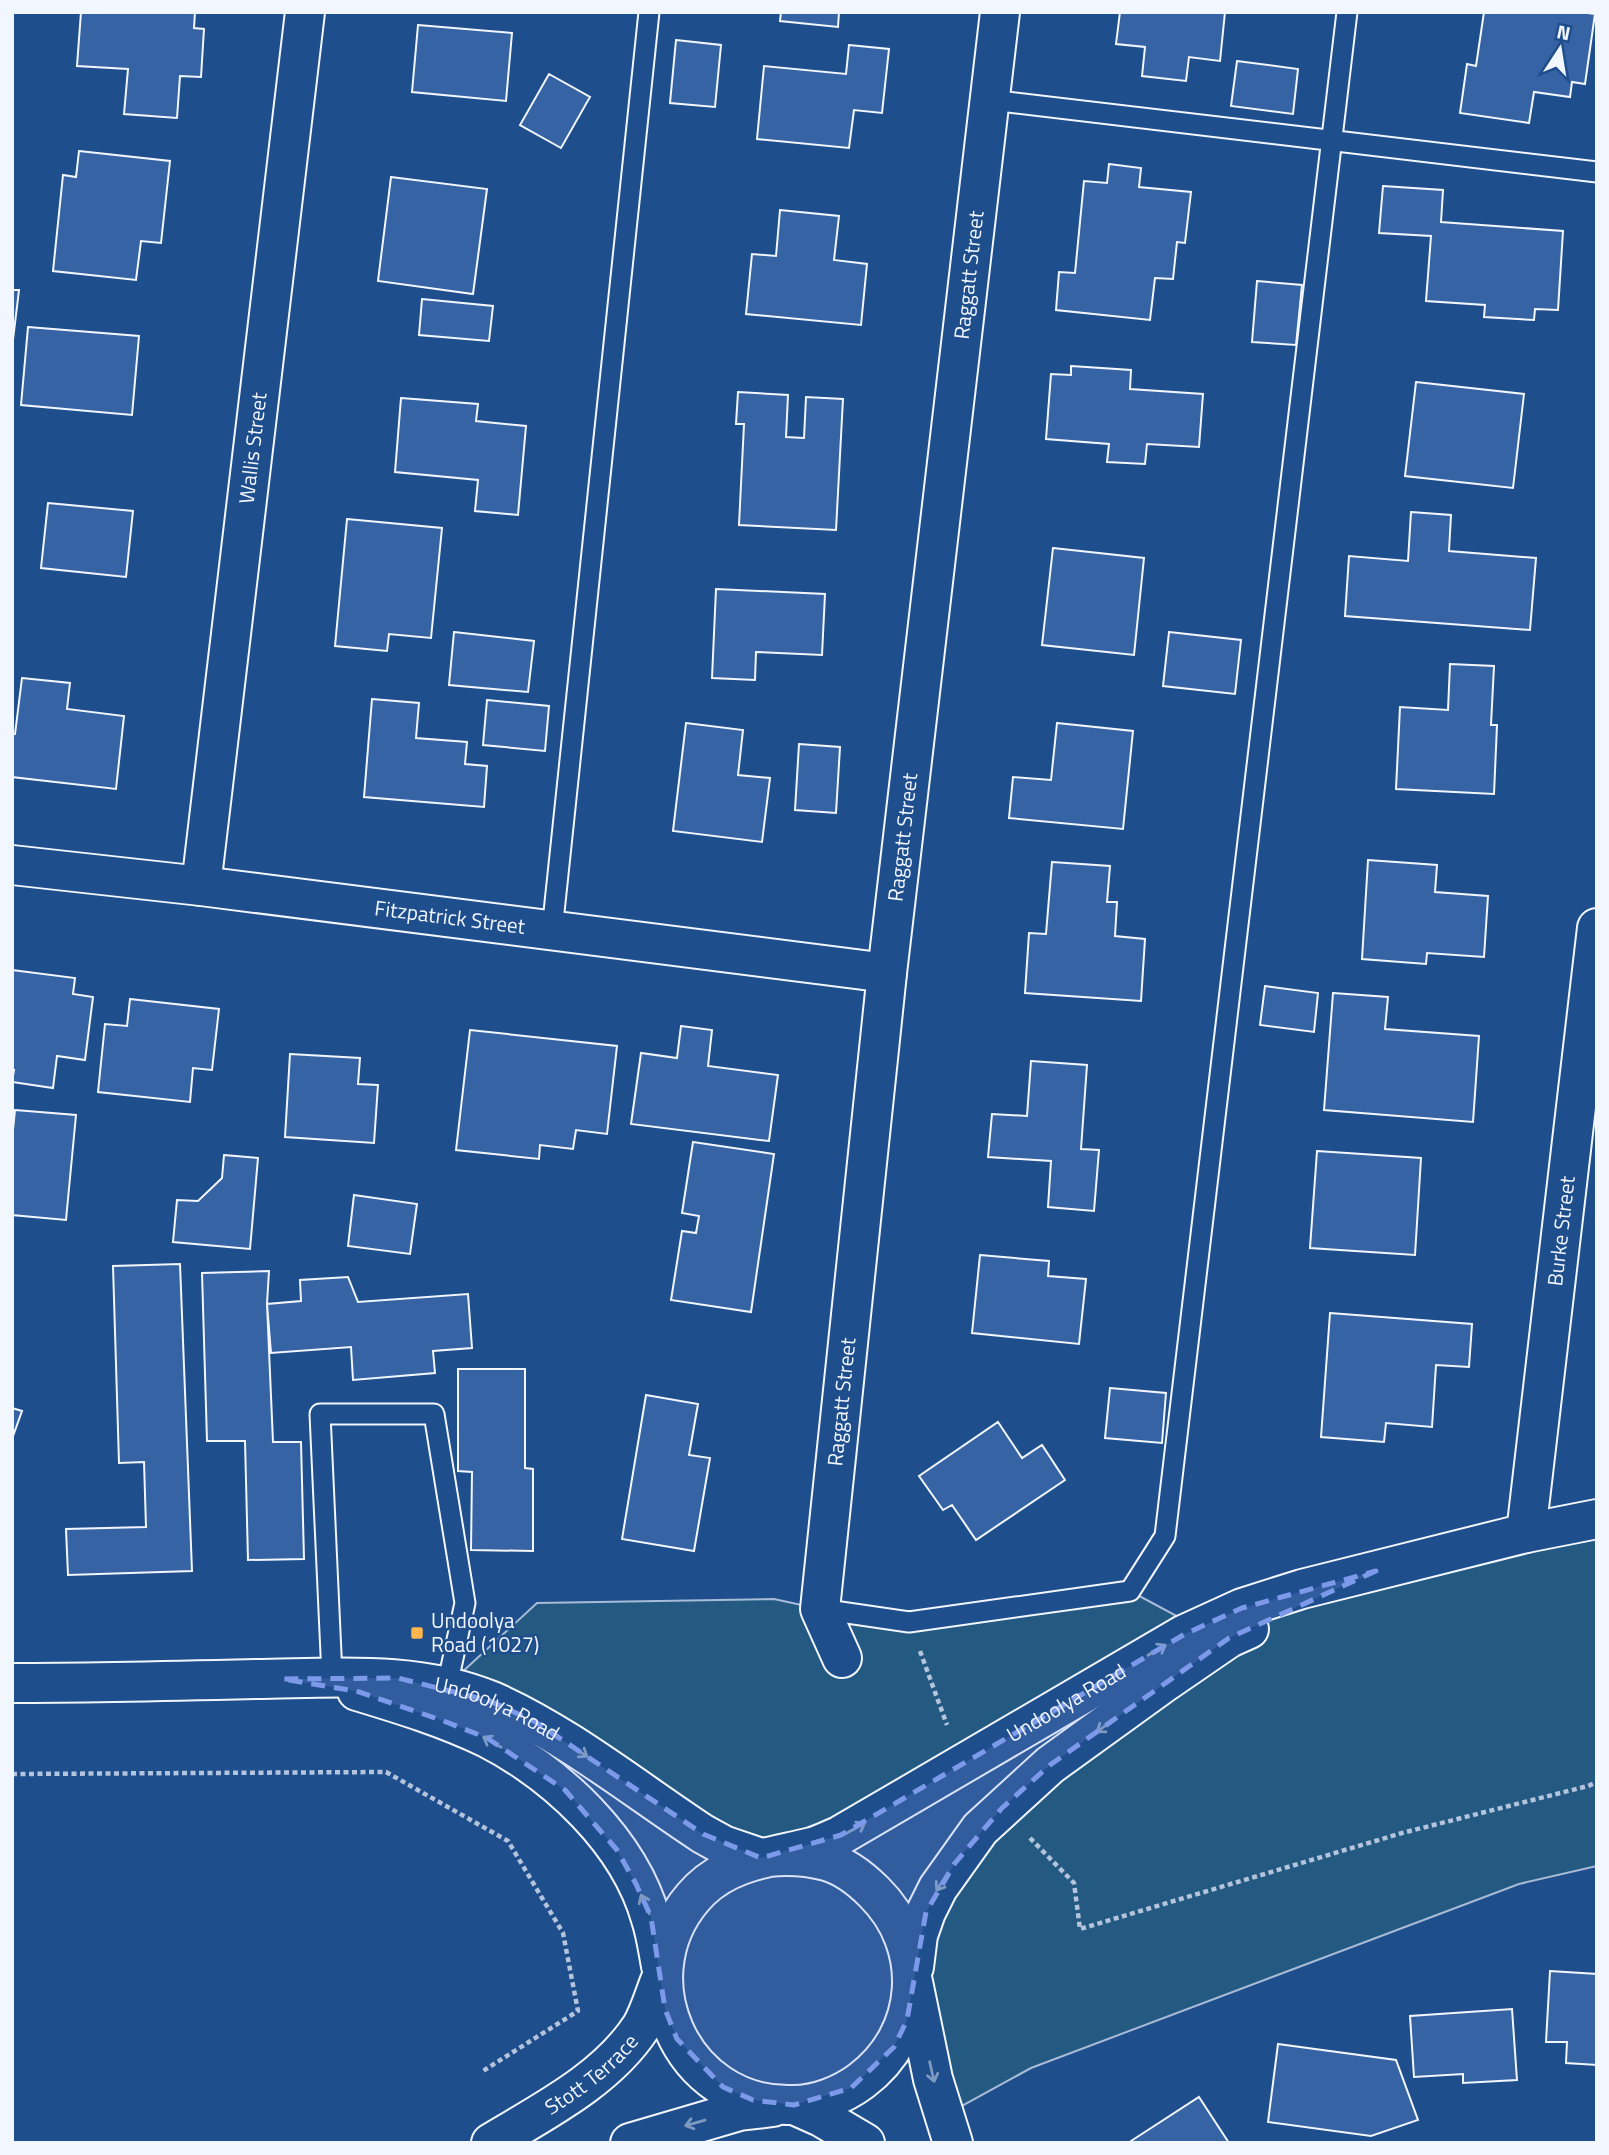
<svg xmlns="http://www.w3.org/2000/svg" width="1609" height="2155" font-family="'Titillium Web',sans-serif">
  <rect width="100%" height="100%" fill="#1f4e8c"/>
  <path fill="#245a82" stroke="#a8bbd7" stroke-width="2" d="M1597 1519V1866L1519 1884 1031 2068 940 2118 913 1982 955 1863 1229 1638 1376 1571Z
    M1130 1591 1186 1621 768 1857 447 1686 537 1603 774 1599 820 1609 909 1622Z"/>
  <path fill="#3563a3" stroke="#f2f6ff" stroke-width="2" d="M81 12H195L194 28 204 29 201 77 180 76 177 118 124 114 128 69 77 66Z
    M781 12H839L838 27 780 21Z
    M1120 12H1225L1220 61 1189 57 1186 81 1142 76 1145 47 1116 44Z
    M1484 12H1580L1595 14 1585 84 1572 82 1570 97 1534 92 1529 123 1460 113 1467 64 1476 66Z
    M418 25 512 33 506 101 412 92Z
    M676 40 721 45 715 107 670 103Z
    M849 45 889 49 882 113 854 110 849 148 757 139 764 66 846 74Z
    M1237 61 1298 69 1293 114 1231 106Z
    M549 74 590 97 561 148 520 125Z
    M79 151 170 161 161 243 141 241 136 280 53 271 63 175 76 177Z
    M1109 164 1141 168 1139 187 1191 192 1185 243 1177 242 1173 279 1155 278 1150 320 1056 310 1059 272 1075 273 1084 181 1107 183Z
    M391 177 487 189 473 294 378 281Z
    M1383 186 1443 190 1441 222 1563 231 1558 310 1535 309 1534 320 1484 317 1485 305 1426 301 1431 236 1379 233Z
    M780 210 839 216 834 260 867 264 861 325 746 314 752 254 776 256Z
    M1257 281 1302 285 1296 345 1252 342Z
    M12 290H19L12 348Z
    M422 299 493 306 489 341 419 335Z
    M28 327 139 336 132 415 21 405Z
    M1071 366 1131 370 1130 389 1203 394 1199 447 1147 444 1145 464 1107 462 1109 444 1046 439 1051 374 1071 375Z
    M1416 382 1524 394 1513 488 1405 476Z
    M738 392 788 395 786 437 804 438 806 397 843 399 836 530 739 525 744 424H736Z
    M401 398 478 404 476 421 526 426 518 515 475 511 478 480 395 472Z
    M48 503 133 511 126 577 41 568Z
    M1411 512 1451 515 1449 551 1536 558 1530 630 1345 616 1349 556 1408 561Z
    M347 519 442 528 431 638 389 634 387 651 335 646Z
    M1053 548 1144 558 1134 655 1042 645Z
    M716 589 825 594 822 655 756 652 755 680 712 678Z
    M454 632 534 641 528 692 449 685Z
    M1169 632 1241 640 1235 694 1163 686Z
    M1450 664 1494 666 1491 725H1497L1494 794 1396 789 1400 707 1448 710Z
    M22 678 70 683 67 709 124 716 116 789 12 777V734H15Z
    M372 699 419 703 416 738 467 742 465 764 487 766 484 807 364 797Z
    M487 700 549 706 545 751 483 745Z
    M686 723 743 730 738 775 770 778 762 842 673 831Z
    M1057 723 1133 731 1123 829 1009 818 1013 777 1051 780Z
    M799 744 840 747 836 813 795 810Z
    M1368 860 1437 865 1435 892 1488 896 1484 957 1427 953 1426 964 1362 959Z
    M1052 862 1110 866 1107 902H1117L1115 936 1145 939 1141 1001 1025 993 1029 933 1046 934Z
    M12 970 75 978 73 994 93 997 85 1060 57 1056 53 1088 12 1082 14 1070H12Z
    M1265 986 1318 993 1314 1032 1260 1025Z
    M1333 993 1388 997 1385 1029 1479 1036 1473 1122 1324 1110Z
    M130 999 219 1009 212 1070 193 1068 190 1102 98 1092 105 1024 127 1026Z
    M681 1026 712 1030 708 1066 778 1075 769 1141 631 1124 641 1053 677 1058Z
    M470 1030 617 1046 607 1134 576 1130 573 1149 540 1145 539 1159 456 1150Z
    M290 1054 360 1058 358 1084 378 1085 374 1143 285 1137Z
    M1031 1061 1087 1065 1081 1149 1099 1150 1094 1211 1048 1207 1051 1161 988 1157 992 1114 1027 1116Z
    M15 1110 76 1115 66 1220 12 1215V1140Z
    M693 1142 774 1154 751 1312 671 1300 682 1231 696 1233 699 1216 682 1213Z
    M1317 1151 1421 1158 1415 1255 1310 1248Z
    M224 1155 258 1158 250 1249 173 1242 177 1200 198 1201 222 1178Z
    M354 1195 417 1204 410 1254 348 1246Z
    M980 1255 1049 1261 1048 1276 1086 1279 1079 1344 972 1333Z
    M180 1264 192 1571 68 1575 66 1529 146 1527 144 1462 119 1463 113 1266Z
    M269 1271 267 1304 273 1442H301L304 1559 248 1560 245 1441H207L202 1273Z
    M348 1277 358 1302 468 1294 472 1348 433 1351 435 1373 353 1380 351 1347 271 1353 267 1304 301 1301 300 1280Z
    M1330 1313 1472 1324 1469 1367 1436 1365 1432 1427 1386 1423 1384 1442 1321 1437Z
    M458 1369H525V1468L533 1469V1551L471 1550 472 1472 458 1471Z
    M1110 1388 1166 1393 1162 1443 1105 1438Z
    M646 1395 698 1404 689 1455 710 1458 694 1551 622 1539Z
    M12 1408 22 1411 12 1439Z
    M998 1422 1022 1458 1042 1445 1065 1480 976 1540 952 1505 943 1510 919 1476Z
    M1550 1971 1597 1974V2065L1566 2063 1567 2042H1546Z
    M1512 2009 1517 2080 1463 2083V2074L1414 2077 1410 2016Z
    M1278 2044 1396 2060 1418 2120 1371 2136 1268 2122Z
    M1199 2097 1229 2143H1132L1131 2141Z"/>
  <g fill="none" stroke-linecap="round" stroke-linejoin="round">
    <defs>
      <path id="service" d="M991 100 1597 172
        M552 931 649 12
        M820 1609 909 1622 1130 1591 1165 1536 1347 12
        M332 1676 320 1414H434L465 1603 447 1686"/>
      <g id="minor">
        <path id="s1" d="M12 865 201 886 887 973"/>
        <path id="s2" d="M201 886 305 12"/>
        <path id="s3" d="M1526 1533 1597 928"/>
        <path id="s4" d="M842 1658 820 1609 887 973 1000 12"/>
        <path d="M913 1982 933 2079 953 2143"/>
        <path d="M794 2105 821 2117 865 2143"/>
      </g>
      <g id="secondary">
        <path id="s5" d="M12 1683C94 1683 175 1681 256 1679 336 1678 417 1670 492 1701 565 1733 636 1790 703 1834L723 1845 761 1858"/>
        <path d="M357 1691C400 1704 446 1718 487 1738 557 1774 629 1841 651 1919 656 1934 658 1950 661 1966"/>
        <path id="s6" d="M768 1857C788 1855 807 1856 826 1861 844 1866 861 1879 874 1892 929 1946 924 2034 861 2081 842 2095 817 2105 793 2105 679 2109 620 1970 700 1890 731 1860 773 1857 812 1847 822 1844 832 1839 841 1835L1185 1634 1242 1608 1302 1589 1526 1533 1597 1519"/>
        <path d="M914 1967 918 1935 926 1912 938 1888 980 1829 1050 1765 1162 1684 1229 1638 1249 1629"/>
        <path id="s7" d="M491 2143C544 2111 606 2080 641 2027 650 2012 655 1992 662 1976"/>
        <path d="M630 2143 739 2111 773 2107"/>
      </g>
    </defs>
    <use href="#service" stroke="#f2f6ff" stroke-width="23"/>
    <use href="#minor" stroke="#f2f6ff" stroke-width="42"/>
    <use href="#secondary" stroke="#f2f6ff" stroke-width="42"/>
    <path stroke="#b3c4dc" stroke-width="4.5" stroke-dasharray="5 3.5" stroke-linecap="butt" d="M920 1651 947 1725
      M12 1774 386 1772 508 1841 563 1933 578 2011 483 2071
      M1030 1838 1074 1883 1080 1929 1402 1833 1588 1786 1597 1782"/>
    <use href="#service" stroke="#1f4e8c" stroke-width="19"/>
    <use href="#minor" stroke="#1f4e8c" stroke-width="38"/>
    <use href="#secondary" stroke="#1f4e8c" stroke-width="38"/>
  </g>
  <defs><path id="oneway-shaft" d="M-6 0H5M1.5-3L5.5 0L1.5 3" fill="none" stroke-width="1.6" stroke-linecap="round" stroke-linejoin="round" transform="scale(1.75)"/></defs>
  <g stroke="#7e9ac0">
    <use href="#oneway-shaft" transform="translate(1157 1650) rotate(-30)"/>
    <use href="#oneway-shaft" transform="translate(1105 1726) rotate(144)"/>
    <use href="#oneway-shaft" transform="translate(492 1742) rotate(-150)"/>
    <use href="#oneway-shaft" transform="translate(579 1751) rotate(34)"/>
    <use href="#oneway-shaft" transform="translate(856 1828) rotate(-29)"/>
    <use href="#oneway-shaft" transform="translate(942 1882) rotate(123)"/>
    <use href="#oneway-shaft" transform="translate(645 1904) rotate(-114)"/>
    <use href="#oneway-shaft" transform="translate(932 2072) rotate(77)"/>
    <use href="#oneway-shaft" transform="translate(695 2123) rotate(164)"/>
  </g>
  <path fill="#7d9aea" fill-opacity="0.2" stroke="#7d9aea" stroke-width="5" stroke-dasharray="14 9" stroke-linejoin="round" d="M1376 1571 1229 1638 1050 1765 1002 1808 955 1863 926 1912 907 2020 894 2047 851 2088 794 2105 753 2100 723 2087 677 2039 665 2009 651 1917 636 1884 617 1850 565 1790 487 1738 441 1720 356 1691 282 1679 398 1678 490 1701 534 1721 703 1834 761 1858 841 1835 1185 1634 1242 1608Z"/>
  <rect fill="#ffb74d" stroke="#1f4e8c" stroke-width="2.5" x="410" y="1626" width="14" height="14" rx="3.5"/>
  <g text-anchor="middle" stroke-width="5" stroke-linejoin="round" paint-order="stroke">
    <g font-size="21" fill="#f2f6ff" stroke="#1f4e8c">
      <text dy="7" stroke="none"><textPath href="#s4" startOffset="1396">Raggatt Street</textPath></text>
      <text dy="7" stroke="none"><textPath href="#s2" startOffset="441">Wallis Street</textPath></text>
      <text dy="7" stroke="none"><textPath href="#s4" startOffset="830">Raggatt Street</textPath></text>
      <text dy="7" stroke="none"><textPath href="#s1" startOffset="441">Fitzpatrick Street</textPath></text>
      <text dy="7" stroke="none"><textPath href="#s3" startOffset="304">Burke Street</textPath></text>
      <text dy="7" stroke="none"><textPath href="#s4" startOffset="262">Raggatt Street</textPath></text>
      <text dy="7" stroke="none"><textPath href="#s6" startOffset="1120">Undoolya Road</textPath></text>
      <text dy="7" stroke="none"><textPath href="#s5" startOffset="490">Undoolya Road</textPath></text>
      <text dy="7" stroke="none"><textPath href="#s7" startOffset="122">Stott Terrace</textPath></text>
    </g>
    <g font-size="21" fill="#f2f6ff" stroke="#1f4e8c" text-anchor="start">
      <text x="431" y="1628">Undoolya<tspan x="431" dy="24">Road (1027)</tspan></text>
    </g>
  </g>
  <rect width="1609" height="2155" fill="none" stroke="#f2f6ff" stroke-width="28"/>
  <g transform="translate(1560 49) rotate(12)" stroke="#1f4e8c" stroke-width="5" paint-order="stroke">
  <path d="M0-5L12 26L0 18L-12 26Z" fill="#f2f6ff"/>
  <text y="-10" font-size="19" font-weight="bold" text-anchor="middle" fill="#f2f6ff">N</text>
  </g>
</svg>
